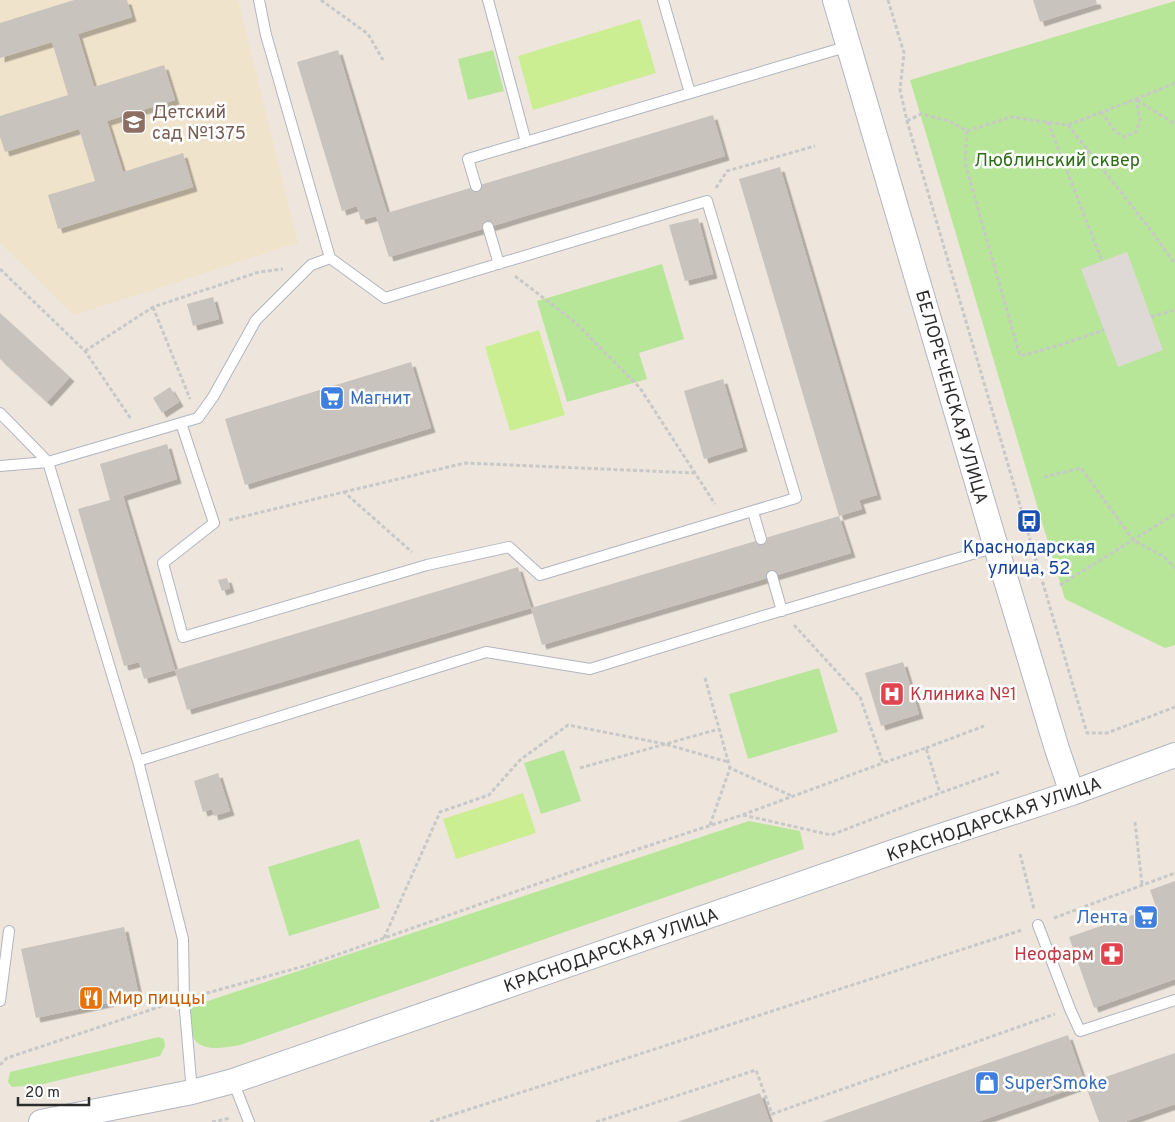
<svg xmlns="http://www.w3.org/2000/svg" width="1175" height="1122" font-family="Overpass,sans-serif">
  <defs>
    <filter id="shadow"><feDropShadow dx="4.5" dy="4.5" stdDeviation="0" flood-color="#0004"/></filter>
  </defs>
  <rect width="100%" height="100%" fill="#eee6dd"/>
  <path fill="#f0e3cc" d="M0 0H238L298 243 74 315 0 243Z"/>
  <path fill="#b7e698" d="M1175 1V645L1165 648 1065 599 910 80Z
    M493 50 504 91 468 100 458 59Z
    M662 264 684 339 639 353 647 379 567 402 537 301Z
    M819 668 838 732 748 759 729 694Z
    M564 750 581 801 541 814 524 763Z
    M749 821 800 831 804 849 240 1045C223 1048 198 1054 190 1032 188 1025 188 1015 187 1008Z
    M359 839 380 908 289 936 268 867Z
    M159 1037 164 1039 165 1046 160 1056 39 1085 12 1087 8 1082 10 1072Z"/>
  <path fill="#ccee93" d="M640 19 656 73 533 110 518 56Z
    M539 330 565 415 510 431 485 347Z
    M523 793 536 833 456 859 443 819Z"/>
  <path fill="#ded9d5" d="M1127 252 1163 350 1118 367 1081 269Z"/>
  <path fill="#c9c3bd" filter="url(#shadow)" d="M74 0H127L132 17 78 34 94 87 164 65 175 100 107 121 123 172 183 153 193 187 58 229 48 195 95 181 79 129 5 152 0 137V116L68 95 52 42 0 58V23Z
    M1033 0H1096L1097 4 1040 22Z
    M338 50 387 213 713 115 725 156 389 257 376 216 361 220 357 206 342 211 297 62Z
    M780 167 877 495 859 500 862 509 839 516 739 179Z
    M698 218 713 274 685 281 669 225Z
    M213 297 219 319 193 326 187 304Z
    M0 313 70 377 47 402 0 359Z
    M411 362 431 428 245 485 225 419Z
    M723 379 743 447 704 459 684 391Z
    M170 387 179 402 162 413 153 398Z
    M167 444 177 479 123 496 175 670 144 679 139 662 124 666 78 509 110 500 100 464Z
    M839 516 851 553 542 645 531 608Z
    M518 567 531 608 187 710 175 670Z
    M227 578 230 588 222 591 218 580Z
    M903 662 919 714 881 726 865 673Z
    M218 773 230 811 214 816 212 809 203 812 194 781Z
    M1175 881V979L1094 1008 1069 937 1156 907 1150 890Z
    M124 927 139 996 36 1018 21 949Z
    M1068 1035 1085 1084 977 1122H821Z
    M1175 1053V1104L1124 1122H1099L1085 1084Z
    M760 1093 770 1122H677Z"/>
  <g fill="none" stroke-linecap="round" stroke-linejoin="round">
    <defs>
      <path id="service" d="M259 0 266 35 330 258
        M488 0 526 142
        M663 0 690 93
        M476 186 468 159 849 46
        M488 227 499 264
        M0 413 48 462 138 761 183 939 184 999 192 1092
        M0 466 48 462 198 418 213 397 256 320 311 265 330 258 385 298 707 201 796 498 540 575 509 547 427 565 183 637 163 563 214 523 181 423
        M753 512 761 539
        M772 576 782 611
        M138 761 486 652 590 669 770 614 996 547
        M1038 925 1070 1009 1080 1031 1175 1000
        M0 1001 9 931
        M233 1081 249 1122"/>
      <path id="tertiary" d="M835 0 996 547 1057 749 1072 793
        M41 1122 192 1092 233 1081 916 844 1072 793 1175 755"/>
    </defs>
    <use href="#service" stroke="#b1b5c0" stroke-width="12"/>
    <use href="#tertiary" stroke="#b1b5c0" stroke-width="26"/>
    <path stroke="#c8c8c8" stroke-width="3" stroke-dasharray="4 2.5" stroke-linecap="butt" d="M321 0 368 34 383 60
      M888 0 904 53 900 90 907 121 1087 733H1107L1175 707
      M1137 100 1175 124
      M1101 112 1116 132 1124 137 1136 132 1140 120 1136 99
      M907 121 921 114 949 121 967 131 1011 117 1068 125 1136 99 1175 83
      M1048 122 1102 261
      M1068 125 1150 229 1175 264
      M967 131 965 163 1020 356 1060 345 1104 330
      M716 188 727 171 815 146
      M0 269 85 351 131 419
      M515 276 576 323 640 388 715 504
      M153 307 190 399
      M1151 317 1175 310
      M85 351 153 307 259 272 283 269
      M1044 477 1081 468 1133 540 1163 556 1175 568
      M344 492 465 463 695 473
      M229 520 344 492 412 552
      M1060 585 1175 514
      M794 625 860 697 883 763 926 748 940 793
      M705 678 730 768 792 796
      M926 748 984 726
      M580 768 719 729
      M743 815 831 835 940 793 999 772
      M1135 822 1142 884
      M710 825 730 768
      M1020 854 1034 909
      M1054 918 1175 873
      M384 938 440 812 489 795 520 760 568 725 665 744 728 762
      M200 995 308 965 602 861 742 815 883 763
      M0 1065 7 1058 168 1004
      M212 1122 231 1118
      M430 1122 1022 930
      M596 1122 756 1070 772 1114 1055 1014"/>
    <use href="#service" stroke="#fff" stroke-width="10"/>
    <use href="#tertiary" stroke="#fff" stroke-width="24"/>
  </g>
  <defs>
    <symbol id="school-square" viewBox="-11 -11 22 22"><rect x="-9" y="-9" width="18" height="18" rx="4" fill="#8d6e63" stroke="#fff"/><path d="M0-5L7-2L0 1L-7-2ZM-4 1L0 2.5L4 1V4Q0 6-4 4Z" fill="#fff"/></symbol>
    <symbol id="supermarket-square" viewBox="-11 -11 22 22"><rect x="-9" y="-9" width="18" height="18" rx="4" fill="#3f7fe0" stroke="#fff"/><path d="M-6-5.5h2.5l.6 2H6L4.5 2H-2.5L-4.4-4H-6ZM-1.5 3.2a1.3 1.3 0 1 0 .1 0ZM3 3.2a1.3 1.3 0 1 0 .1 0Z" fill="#fff"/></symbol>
    <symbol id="bus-square" viewBox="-11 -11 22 22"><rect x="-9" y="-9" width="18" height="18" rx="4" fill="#1a4fb4" stroke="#fff"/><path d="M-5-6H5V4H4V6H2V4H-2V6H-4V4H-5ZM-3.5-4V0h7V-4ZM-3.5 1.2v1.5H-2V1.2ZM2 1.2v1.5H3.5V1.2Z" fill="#fff"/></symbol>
    <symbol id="hospital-square" viewBox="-11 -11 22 22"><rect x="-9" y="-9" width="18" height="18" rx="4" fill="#e0444e" stroke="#fff"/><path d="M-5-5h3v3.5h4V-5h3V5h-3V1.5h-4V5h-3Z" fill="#fff"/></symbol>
    <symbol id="pharmacy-square" viewBox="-11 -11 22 22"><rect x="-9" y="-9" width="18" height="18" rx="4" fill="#e0444e" stroke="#fff"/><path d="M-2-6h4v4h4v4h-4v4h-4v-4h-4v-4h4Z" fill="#fff"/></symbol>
    <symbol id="restaurant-square" viewBox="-11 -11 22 22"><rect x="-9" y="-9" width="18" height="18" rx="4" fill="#e8710a" stroke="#fff"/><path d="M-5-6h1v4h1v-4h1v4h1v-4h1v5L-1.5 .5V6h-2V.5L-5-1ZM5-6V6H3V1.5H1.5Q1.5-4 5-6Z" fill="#fff"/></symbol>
    <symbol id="shop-square" viewBox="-11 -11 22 22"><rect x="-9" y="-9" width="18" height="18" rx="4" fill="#3f7fe0" stroke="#fff"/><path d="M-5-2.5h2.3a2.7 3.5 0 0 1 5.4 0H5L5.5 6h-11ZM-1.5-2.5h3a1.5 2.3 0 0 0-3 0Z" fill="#fff"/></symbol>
  </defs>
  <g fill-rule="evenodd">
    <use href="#school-square" x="120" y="108" width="28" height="28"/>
    <use href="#supermarket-square" x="318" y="384" width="28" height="28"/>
    <use href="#bus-square" x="1015" y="507" width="28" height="28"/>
    <use href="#hospital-square" x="878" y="680" width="28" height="28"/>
    <use href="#supermarket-square" x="1132" y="903" width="28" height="28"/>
    <use href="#pharmacy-square" x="1098" y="940" width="28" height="28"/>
    <use href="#restaurant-square" x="77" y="984" width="28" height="28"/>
    <use href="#shop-square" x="973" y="1069" width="28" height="28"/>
  </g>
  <g text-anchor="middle" stroke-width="5" stroke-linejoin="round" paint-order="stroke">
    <g font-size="18" fill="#785e54" stroke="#fff" text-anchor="start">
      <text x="152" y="118">Детский<tspan x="152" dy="21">сад №1375</tspan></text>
    </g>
    <g font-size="18" fill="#2e6d18" stroke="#fff">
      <text x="1057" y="166">Люблинский сквер</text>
    </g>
    <g font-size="18" fill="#2c2c2c" stroke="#fff">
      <text transform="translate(952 397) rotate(74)" y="6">БЕЛОРЕЧЕНСКАЯ УЛИЦА</text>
      <text transform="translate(994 819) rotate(-19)" y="6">КРАСНОДАРСКАЯ УЛИЦА</text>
      <text transform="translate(611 950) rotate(-19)" y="6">КРАСНОДАРСКАЯ УЛИЦА</text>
    </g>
    <g font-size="18" fill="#366cbe" stroke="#fff" text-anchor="start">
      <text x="350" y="404">Магнит</text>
      <text x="1128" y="923" text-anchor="end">Лента</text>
      <text x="1004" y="1089">SuperSmoke</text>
    </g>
    <g font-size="18" fill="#164399" stroke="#fff">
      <text x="1029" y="553">Краснодарская<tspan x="1029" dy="21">улица, 52</tspan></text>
    </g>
    <g font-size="18" fill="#be3a42" stroke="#fff" text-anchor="start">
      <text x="910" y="700">Клиника №1</text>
      <text x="1094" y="960" text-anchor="end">Неофарм</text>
    </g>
    <g font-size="18" fill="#c56008" stroke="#fff" text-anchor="start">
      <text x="108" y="1004">Мир пиццы</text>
    </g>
  </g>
  <path d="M18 1097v8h71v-8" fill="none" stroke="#2c2c2c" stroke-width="2.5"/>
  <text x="25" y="1097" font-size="15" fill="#2c2c2c" stroke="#ffffff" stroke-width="4" paint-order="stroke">20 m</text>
</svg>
